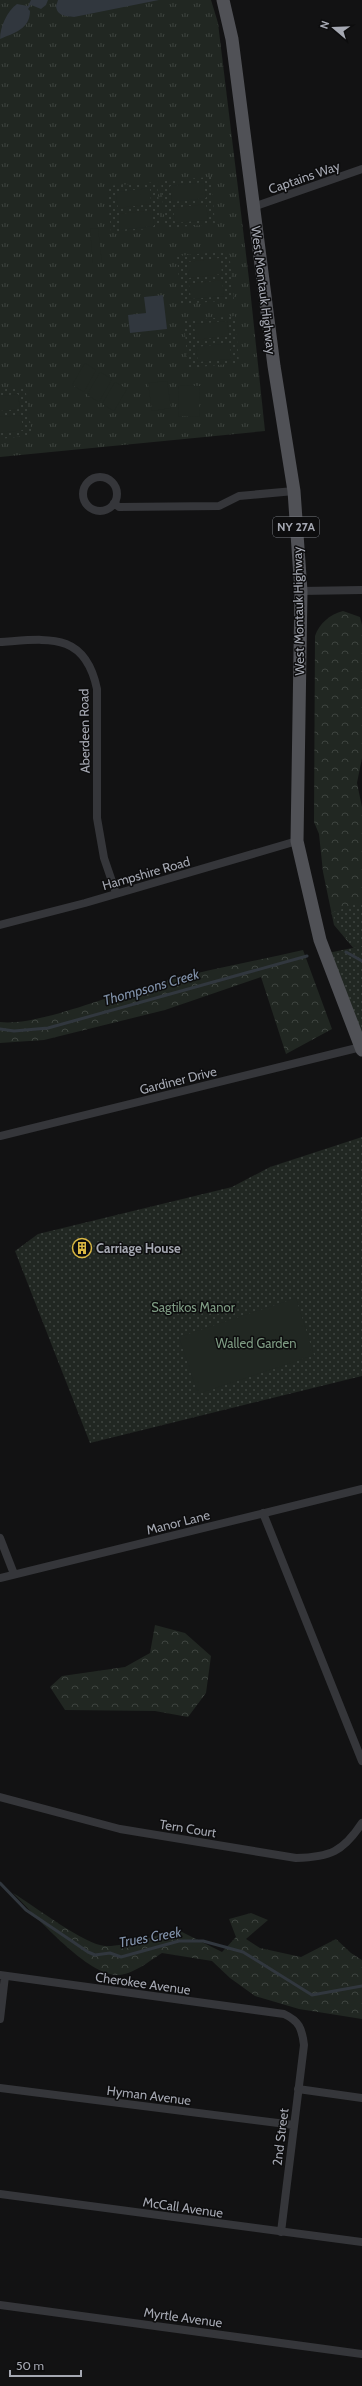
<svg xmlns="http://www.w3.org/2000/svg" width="362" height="2386" font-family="Cabin,sans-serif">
  <defs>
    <pattern id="grass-tufts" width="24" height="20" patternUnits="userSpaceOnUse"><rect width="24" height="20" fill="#212722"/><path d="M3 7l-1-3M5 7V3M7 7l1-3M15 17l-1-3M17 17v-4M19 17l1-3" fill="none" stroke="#3e4440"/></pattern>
    <pattern id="forest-crowns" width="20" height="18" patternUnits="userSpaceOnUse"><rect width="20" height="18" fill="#212722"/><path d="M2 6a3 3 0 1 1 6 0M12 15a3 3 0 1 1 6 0" fill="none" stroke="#3e4440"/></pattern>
    <pattern id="park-dots" width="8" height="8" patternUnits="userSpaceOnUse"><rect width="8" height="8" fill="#212722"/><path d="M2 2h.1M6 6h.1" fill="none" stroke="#3e4440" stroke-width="1.8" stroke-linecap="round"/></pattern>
  </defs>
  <rect width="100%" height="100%" fill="#121213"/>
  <path fill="url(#grass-tufts)" d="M0 0H211L218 23 249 279 265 431 0 457Z"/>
  <path fill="url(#forest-crowns)" d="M343 611 360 617 362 625V758L357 783 362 807V1000L355 950 334 925 323 872 319 834 314 822 315 636C319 624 330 614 343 611Z
    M303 950 332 1029 286 1054 261 977 165 1010 44 1040 0 1043V1022C35 1026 100 999 136 989 190 973 247 963 303 950Z
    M155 1625 185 1633 211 1656 206 1693 188 1717 155 1711 65 1710 50 1687 62 1676 125 1667 150 1653Z
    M13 1893C33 1905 85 1945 105 1946 123 1947 160 1935 176 1929L222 1952 236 1937 229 1919 251 1913 268 1920 246 1939 260 1948 301 1957 336 1939 351 1953 362 1960V2019L299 2009 255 1996 230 1978 212 1961 162 1953C149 1961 132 1976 115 1975 84 1972 35 1915 13 1893Z"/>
  <path fill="url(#park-dots)" d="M211 177 215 224 165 228 161 181Z
    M157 182 161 228 111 232 107 186Z
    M229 251 234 300 181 304 177 256Z
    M235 316 239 363 188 368 184 321Z
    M25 386 32 435 0 439V390Z
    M362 902V942L350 944 331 913Z
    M362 946V1054L323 954Z
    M362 1137V1376L90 1443 15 1251 38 1234 232 1187 270 1167Z"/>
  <path fill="#212722" d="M204 182 206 198 172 202 170 186Z
    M150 188 151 204 118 208 116 192Z
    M206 204 208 220 175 223 173 208Z
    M152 210 154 226 120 230 119 214Z
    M98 228 102 263H93L90 229Z
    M220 258 222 274 189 278 187 262Z
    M222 280 224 296 191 299 189 284Z
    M227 321 229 336 196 340 194 324Z
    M230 343 231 359 198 362 196 347Z
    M85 363 96 370 84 392 72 385Z
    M100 372 112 379 99 402 87 395Z
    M167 381 171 408 152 411 148 383Z
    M115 382 127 389 114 411 102 404Z
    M179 385 200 386 199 417 178 416Z
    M18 394 20 409 0 411V396Z
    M21 415 23 430 0 433V417Z
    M296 1298 314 1355 198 1394 179 1337Z"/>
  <path fill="#31373e" d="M31 0H48L46 5 41 9 31 5 28 9 30 11C30 29 14 33 0 39 0 27 7 11 17 4L28 6Z
    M58 0H159L74 17C65 16 57 16 56 6Z
    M163 295 167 329 130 333 128 315 146 313 144 297Z"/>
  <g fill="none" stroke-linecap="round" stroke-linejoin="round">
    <path stroke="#31373e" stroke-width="3" d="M346 952 362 961
      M0 1029 14 1031 48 1028 307 956
      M0 1883 26 1910 88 1952 95 1955 110 1953 121 1957 179 1941H203L243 1952 312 1995 362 1986"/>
    <path stroke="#35363a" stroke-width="8" d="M253 207 362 169
      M83 494a17 17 0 1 1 34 0a17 17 0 1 1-34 0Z
      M114 503 119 507 219 506 239 496 294 491
      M301 591 362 590
      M0 642C48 639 85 631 97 689V818L104 858 116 893
      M0 925 85 903 297 841
      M0 1136 361 1047
      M263 1513 362 1761
      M0 1538 14 1574
      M0 1578 362 1489
      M0 1797 120 1829 296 1858C330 1857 343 1852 362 1823
      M0 1975 284 2014C299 2021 302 2028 304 2045L281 2232
      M0 2019 5 1976
      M0 2088 294 2125
      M298 2089 362 2098
      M0 2194 362 2242
      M0 2305 362 2354"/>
    <path stroke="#505156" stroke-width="13" d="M223 0 232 39 274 366 294 491 301 591 297 841 320 940 362 1050"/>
  </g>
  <defs>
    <symbol id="building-ring" viewBox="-11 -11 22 22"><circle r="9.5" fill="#0d0d0e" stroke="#dab843" stroke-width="1.5"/><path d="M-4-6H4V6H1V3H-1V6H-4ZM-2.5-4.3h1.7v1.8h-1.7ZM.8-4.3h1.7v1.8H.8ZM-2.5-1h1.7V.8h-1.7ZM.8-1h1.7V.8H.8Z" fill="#dab843"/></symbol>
  </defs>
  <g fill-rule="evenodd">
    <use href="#building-ring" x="71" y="1237" width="22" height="22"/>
  </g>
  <g text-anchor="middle" stroke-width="3" stroke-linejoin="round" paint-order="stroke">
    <rect fill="#0d0d0e" stroke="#777a81" stroke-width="1" x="273" y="517" width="46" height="20" rx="3"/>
    <g font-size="12" font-weight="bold" fill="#a5a8b2">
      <text x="296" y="531">NY 27A</text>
    </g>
    <g font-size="13" fill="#a5a8b2" stroke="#0d0d0e">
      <text transform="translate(304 177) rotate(-19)" y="5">Captains Way</text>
      <text transform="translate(264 290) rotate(83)" y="5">West Montauk Highway</text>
      <text transform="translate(298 611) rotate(-91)" y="5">West Montauk Highway</text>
      <text transform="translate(84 731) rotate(-91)" y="5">Aberdeen Road</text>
      <text transform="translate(146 873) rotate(-16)" y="5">Hampshire Road</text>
      <text transform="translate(178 1080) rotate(-14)" y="5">Gardiner Drive</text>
      <text transform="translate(178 1522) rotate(-14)" y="5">Manor Lane</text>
      <text transform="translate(188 1828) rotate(9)" y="5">Tern Court</text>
      <text transform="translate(143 1983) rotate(8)" y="5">Cherokee Avenue</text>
      <text transform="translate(149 2095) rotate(7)" y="5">Hyman Avenue</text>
      <text transform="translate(280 2137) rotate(-83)" y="5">2nd Street</text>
      <text transform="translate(183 2207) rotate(8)" y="5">McCall Avenue</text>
      <text transform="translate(183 2317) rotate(8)" y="5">Myrtle Avenue</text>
    </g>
    <g font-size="13" font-weight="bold" fill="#a5a8b2" stroke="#0d0d0e" text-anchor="start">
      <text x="96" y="1253">Carriage House</text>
    </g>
    <g font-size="13" fill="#7e9b83" stroke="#0d0d0e">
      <text x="193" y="1312">Sagtikos Manor</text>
      <text x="256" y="1348">Walled Garden</text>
    </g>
    <g font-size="14" font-style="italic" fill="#8091a9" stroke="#0d0d0e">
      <text transform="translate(151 987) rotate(-16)" y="5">Thompsons Creek</text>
      <text transform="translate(150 1937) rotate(-10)" y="5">Trues Creek</text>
    </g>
  </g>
  <g transform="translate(334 28) rotate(289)" stroke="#0d0d0e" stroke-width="3" paint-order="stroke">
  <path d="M0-3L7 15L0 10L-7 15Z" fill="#a5a8b2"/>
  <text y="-6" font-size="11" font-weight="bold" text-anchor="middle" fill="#a5a8b2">N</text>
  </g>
  <path d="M10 2370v6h71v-6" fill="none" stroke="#a5a8b2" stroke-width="2"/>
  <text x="16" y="2370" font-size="12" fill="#a5a8b2" stroke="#0d0d0e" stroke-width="3" paint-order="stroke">50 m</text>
</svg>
